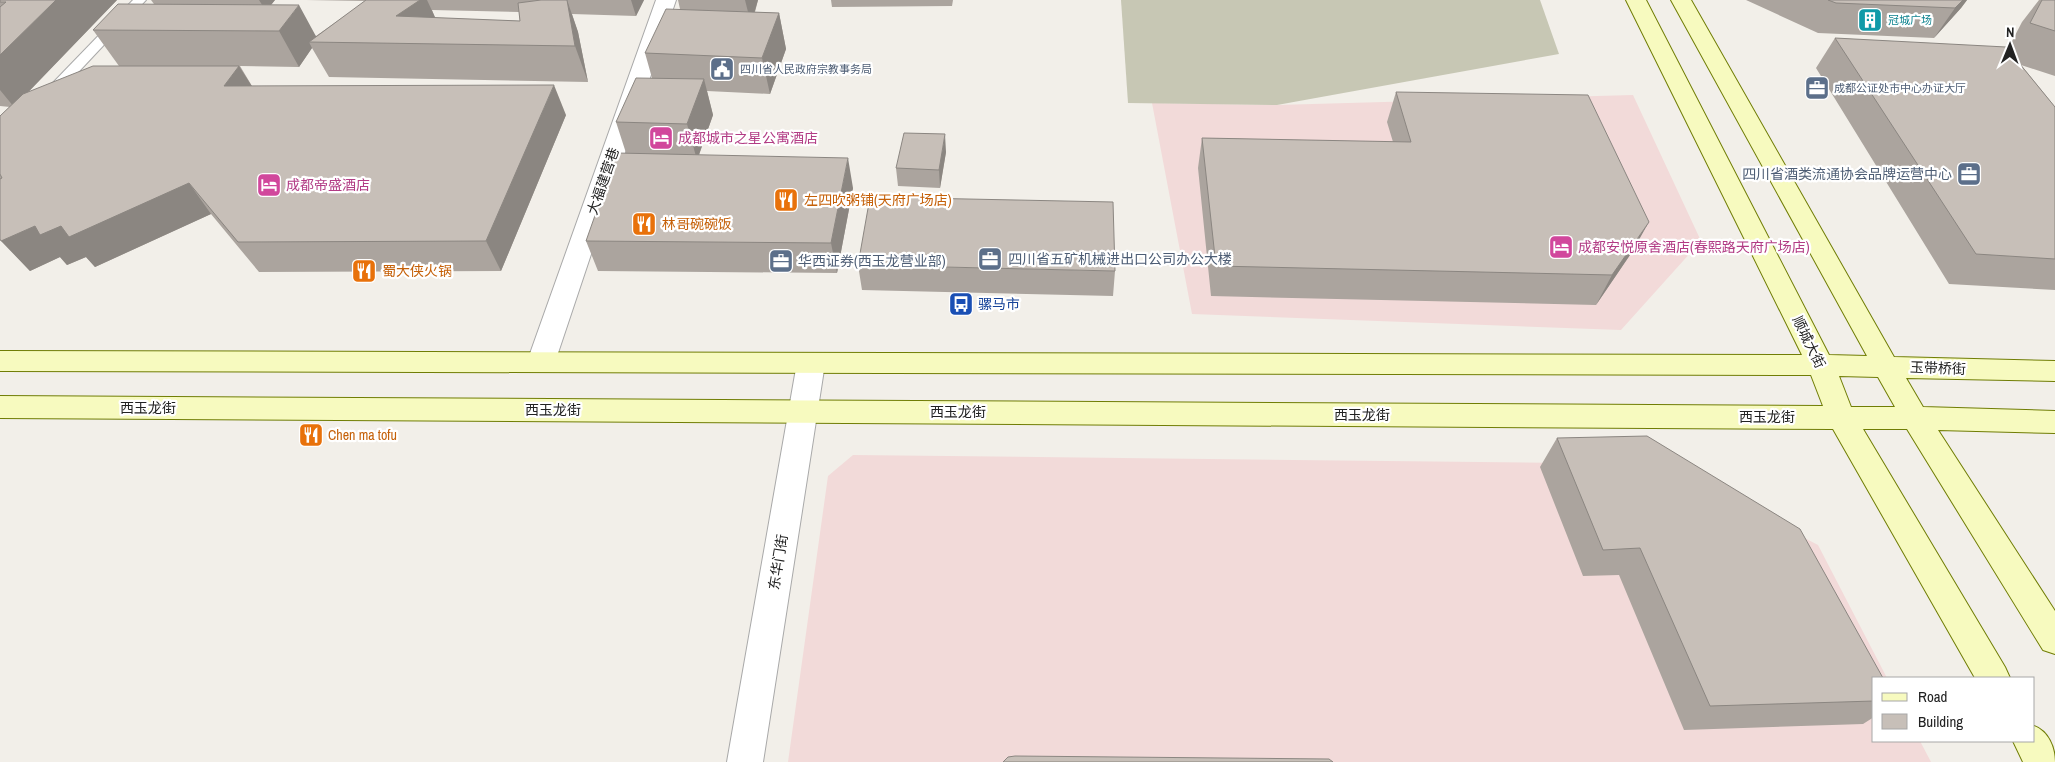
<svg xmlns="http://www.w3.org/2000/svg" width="2055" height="762" font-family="'Archivo Narrow','Noto Sans SC',sans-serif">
  <rect width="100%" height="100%" fill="#f2efe9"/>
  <path fill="#f2dad9" d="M1633 95 1701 241 1621 330 1192 314 1152 103 1277 105Z
    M853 455 1661 464 1818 545 1887 678H1874V741H1920L1931 762H788L828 476Z"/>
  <path fill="#c7c7b4" d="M1121 0H1540L1559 54 1277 105 1128 103Z"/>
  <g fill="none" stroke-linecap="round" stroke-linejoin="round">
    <defs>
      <path id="service" d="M133 0H146L55 97H45L43 94 45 91Z"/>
      <path id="minor" d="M656 0H676L555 362 551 369 541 372 531 369 527 362Z
        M811 353 821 356 825 363 763 762H727L797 363 801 356Z"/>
      <path id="secondary" d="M1626 0H1646L1829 355 1867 356 1671 0H1691L1894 357 2055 361V381L1906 378 1923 407 2055 411V433L1938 430 2055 611V654L2043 650 1907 429H1863L2005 667 2010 678H1975L1833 429 0 418V396L1823 406 1811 375 0 371V351L1802 355ZM1839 376 1878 377 1895 407H1851Z
        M2034 726C2048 731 2055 747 2055 762H2023L2013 741H2034Z"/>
    </defs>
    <use href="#service" stroke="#a9a9a9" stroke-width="2"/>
    <use href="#minor" stroke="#a9a9a9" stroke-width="2"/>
    <use href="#secondary" stroke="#707d05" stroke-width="2"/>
    <use href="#service" fill="#fff" fill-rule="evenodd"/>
    <use href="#minor" fill="#fff" fill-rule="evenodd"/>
    <use href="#secondary" fill="#f7fabf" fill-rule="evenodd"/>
  </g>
  <path fill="#aba49e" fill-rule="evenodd" d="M0 0H117L28 92 166 66H119L93 30 154 4 151 0H275L271 5 316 36 366 1 306 0H644L636 16 572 14 578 32 588 82 329 77 312 48 299 67 240 66 252 86 566 115 501 271 259 272 211 214 95 267 86 257 67 265 60 257 30 271 0 239V116L10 107 0 106ZM432 10 519 12 520 21 435 18Z
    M678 0H758L755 12 779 13 786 49 770 94 707 91 713 115 699 155 853 188 837 273 598 271 586 241 626 153 616 122 652 78 645 53 680 9Z
    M831 0H953L952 6 832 7Z
    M1746 0H1967L1961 8 1934 38 1818 33Z
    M2039 0H2055V76L2021 65 2055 107V290L1949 284 1816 68 1835 38 2008 49 2022 22Z
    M1396 92 1632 252 1596 305 1211 296 1198 168 1202 138 1393 142 1387 122Z
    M946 152 940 188 898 186 896 168Z
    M858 265 1115 271 1113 296 862 290Z
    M1557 438 1874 678V717L1863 724 1684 730 1619 575 1583 576 1540 467Z"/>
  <path fill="#8b8681" d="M56 0H117L14 107 0 90V55Z
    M259 0H275L266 11Z
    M420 0H427L442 32 396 16Z
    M567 0 578 32 588 82 575 46Z
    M631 0H644L636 16Z
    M745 0H758L751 24Z
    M1963 0H1967L1961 8 1934 38 1955 8Z
    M299 5 318 40 309 42 312 48 299 67 279 31Z
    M779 13 786 49 770 94 762 58Z
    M239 66 258 96 224 86Z
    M704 79 713 115 697 160 687 124Z
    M554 85 566 115 501 271 486 241Z
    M945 134 946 152 940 188 939 170Z
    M848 158 853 188 837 273 831 243Z
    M189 183 211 214 95 267 86 257 67 265 60 257 30 271 1 241 35 226H61Z
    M1649 222 1632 252 1596 305 1612 275Z"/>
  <path fill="#c7bfb8" stroke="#8b8681" d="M0 0H56L0 55V7L6 2H0Z
    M366 0H420L396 16 520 21 518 3 541 0H567L575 46 309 42Z
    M1828 0H1963L1955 8 1836 3Z
    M2042 0H2055V31L2030 23Z
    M118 4 299 5 279 31 93 30Z
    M666 9 779 13 762 58 645 53Z
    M1835 38 2006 47 2055 107V259L1976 254Z
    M93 66H239L224 86 554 85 486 241 238 242 189 183 69 237 61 226 40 235 35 226 1 241 0 239V179L2 178 0 174V116L23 94Z
    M636 78 704 79 687 124 616 122Z
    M1396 92 1588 95 1649 222 1612 275 1216 266 1202 138 1411 142Z
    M904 133 945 134 939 170 896 168Z
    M617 153 848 158 831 243 586 241Z
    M870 197 1113 202 1115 271 858 265Z
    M1647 436 1800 529 1883 678H1874V701L1710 706 1640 548 1603 550 1557 438Z
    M1015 756 1329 759 1333 762H1003L1008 757Z"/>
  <defs>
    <symbol id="building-square" viewBox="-11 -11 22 22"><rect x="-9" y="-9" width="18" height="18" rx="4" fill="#0f9aa8" stroke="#fff"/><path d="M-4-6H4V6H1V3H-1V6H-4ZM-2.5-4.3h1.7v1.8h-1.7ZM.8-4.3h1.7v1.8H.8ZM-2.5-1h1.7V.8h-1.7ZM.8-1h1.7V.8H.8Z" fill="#fff"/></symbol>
    <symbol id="civic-square" viewBox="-11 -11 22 22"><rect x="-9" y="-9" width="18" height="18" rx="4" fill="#5c6f8a" stroke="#fff"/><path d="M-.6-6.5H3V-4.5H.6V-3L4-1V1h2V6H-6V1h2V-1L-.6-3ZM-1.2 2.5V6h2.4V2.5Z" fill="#fff"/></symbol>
    <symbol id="office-square" viewBox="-11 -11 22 22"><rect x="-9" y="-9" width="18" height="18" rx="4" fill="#5c6f8a" stroke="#fff"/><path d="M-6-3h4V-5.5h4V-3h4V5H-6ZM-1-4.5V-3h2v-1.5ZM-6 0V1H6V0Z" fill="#fff"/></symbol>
    <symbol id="hotel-square" viewBox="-11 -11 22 22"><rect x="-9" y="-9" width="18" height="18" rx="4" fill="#d1479c" stroke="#fff"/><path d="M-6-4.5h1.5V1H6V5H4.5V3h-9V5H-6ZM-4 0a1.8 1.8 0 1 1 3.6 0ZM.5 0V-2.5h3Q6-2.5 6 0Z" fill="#fff"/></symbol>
    <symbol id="restaurant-square" viewBox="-11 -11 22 22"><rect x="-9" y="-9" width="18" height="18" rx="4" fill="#e8710a" stroke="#fff"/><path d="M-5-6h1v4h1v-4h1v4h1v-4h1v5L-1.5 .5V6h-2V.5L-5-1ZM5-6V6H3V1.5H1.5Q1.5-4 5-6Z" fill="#fff"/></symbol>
    <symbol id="bus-square" viewBox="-11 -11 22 22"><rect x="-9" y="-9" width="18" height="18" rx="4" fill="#1a4fb4" stroke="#fff"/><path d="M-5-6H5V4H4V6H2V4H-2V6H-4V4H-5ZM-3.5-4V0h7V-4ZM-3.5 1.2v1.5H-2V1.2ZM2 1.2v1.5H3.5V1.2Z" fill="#fff"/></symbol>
  </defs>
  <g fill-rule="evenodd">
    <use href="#building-square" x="1856" y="6" width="28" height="28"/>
    <use href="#civic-square" x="708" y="55" width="28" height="28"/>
    <use href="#office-square" x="1803" y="74" width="28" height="28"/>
    <use href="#hotel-square" x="647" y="124" width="28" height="28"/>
    <use href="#office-square" x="1955" y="160" width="28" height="28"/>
    <use href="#hotel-square" x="255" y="171" width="28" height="28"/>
    <use href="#restaurant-square" x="772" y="186" width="28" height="28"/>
    <use href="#restaurant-square" x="630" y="210" width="28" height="28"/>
    <use href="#hotel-square" x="1547" y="233" width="28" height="28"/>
    <use href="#office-square" x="976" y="245" width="28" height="28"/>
    <use href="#office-square" x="767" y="247" width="28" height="28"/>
    <use href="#restaurant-square" x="350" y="257" width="28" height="28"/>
    <use href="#bus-square" x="947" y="290" width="28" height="28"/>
    <use href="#restaurant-square" x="297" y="421" width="28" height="28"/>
  </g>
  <g text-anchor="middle" stroke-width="4.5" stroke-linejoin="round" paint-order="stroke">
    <g font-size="11" fill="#0d838f" stroke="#fff" text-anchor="start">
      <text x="1888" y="24">冠城广场</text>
    </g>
    <g font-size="11" fill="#4e5e75" stroke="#fff" text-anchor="start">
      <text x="740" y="73">四川省人民政府宗教事务局</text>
      <text x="1834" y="92">成都公证处市中心办证大厅</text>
    </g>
    <g font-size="14" fill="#b23c85" stroke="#fff" text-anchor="start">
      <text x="678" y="143">成都城市之星公寓酒店</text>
      <text x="286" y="190">成都帝盛酒店</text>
      <text x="1578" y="252">成都安悦原舍酒店(春熙路天府广场店)</text>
    </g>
    <g font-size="14" fill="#4e5e75" stroke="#fff" text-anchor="start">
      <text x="1952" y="179" text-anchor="end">四川省酒类流通协会品牌运营中心</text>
      <text x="1008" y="264">四川省五矿机械进出口公司办公大楼</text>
      <text x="798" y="266">华西证券(西玉龙营业部)</text>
    </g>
    <g font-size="14" fill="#222" stroke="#fff">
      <text transform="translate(603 181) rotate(-71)" y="5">大福建营巷</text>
      <text transform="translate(1809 342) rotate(64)" y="5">顺城大街</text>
      <text transform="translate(1938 368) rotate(2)" y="5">玉带桥街</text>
      <text x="148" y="413">西玉龙街</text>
      <text x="553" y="415">西玉龙街</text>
      <text x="958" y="417">西玉龙街</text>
      <text x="1362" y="420">西玉龙街</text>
      <text x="1767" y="422">西玉龙街</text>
      <text transform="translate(778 562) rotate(-81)" y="5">东华门街</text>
    </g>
    <g font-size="14" fill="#c56008" stroke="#fff" text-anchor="start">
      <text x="804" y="205">左四吹粥铺(天府广场店)</text>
      <text x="662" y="229">林哥碗碗饭</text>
      <text x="382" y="276">蜀大侠火锅</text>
      <text x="328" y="440">Chen ma tofu</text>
    </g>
    <g font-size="14" fill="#164399" stroke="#fff" text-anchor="start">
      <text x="978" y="309">骡马市</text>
    </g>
  </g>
  <rect x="1872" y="677" width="162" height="65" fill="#ffffff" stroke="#a7a7a7"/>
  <rect x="1882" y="693" width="25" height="8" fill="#f7fabf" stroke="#a7a7a7"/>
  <text x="1918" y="702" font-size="15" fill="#222222">Road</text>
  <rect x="1882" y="714" width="25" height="15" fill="#c7bfb8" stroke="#a7a7a7"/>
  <text x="1918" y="727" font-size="15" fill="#222222">Building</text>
  <g transform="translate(2010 45) rotate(1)" stroke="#ffffff" stroke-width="4" paint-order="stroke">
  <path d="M0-4L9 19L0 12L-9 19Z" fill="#222222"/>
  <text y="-8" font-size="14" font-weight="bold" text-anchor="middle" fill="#222222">N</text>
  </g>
</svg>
